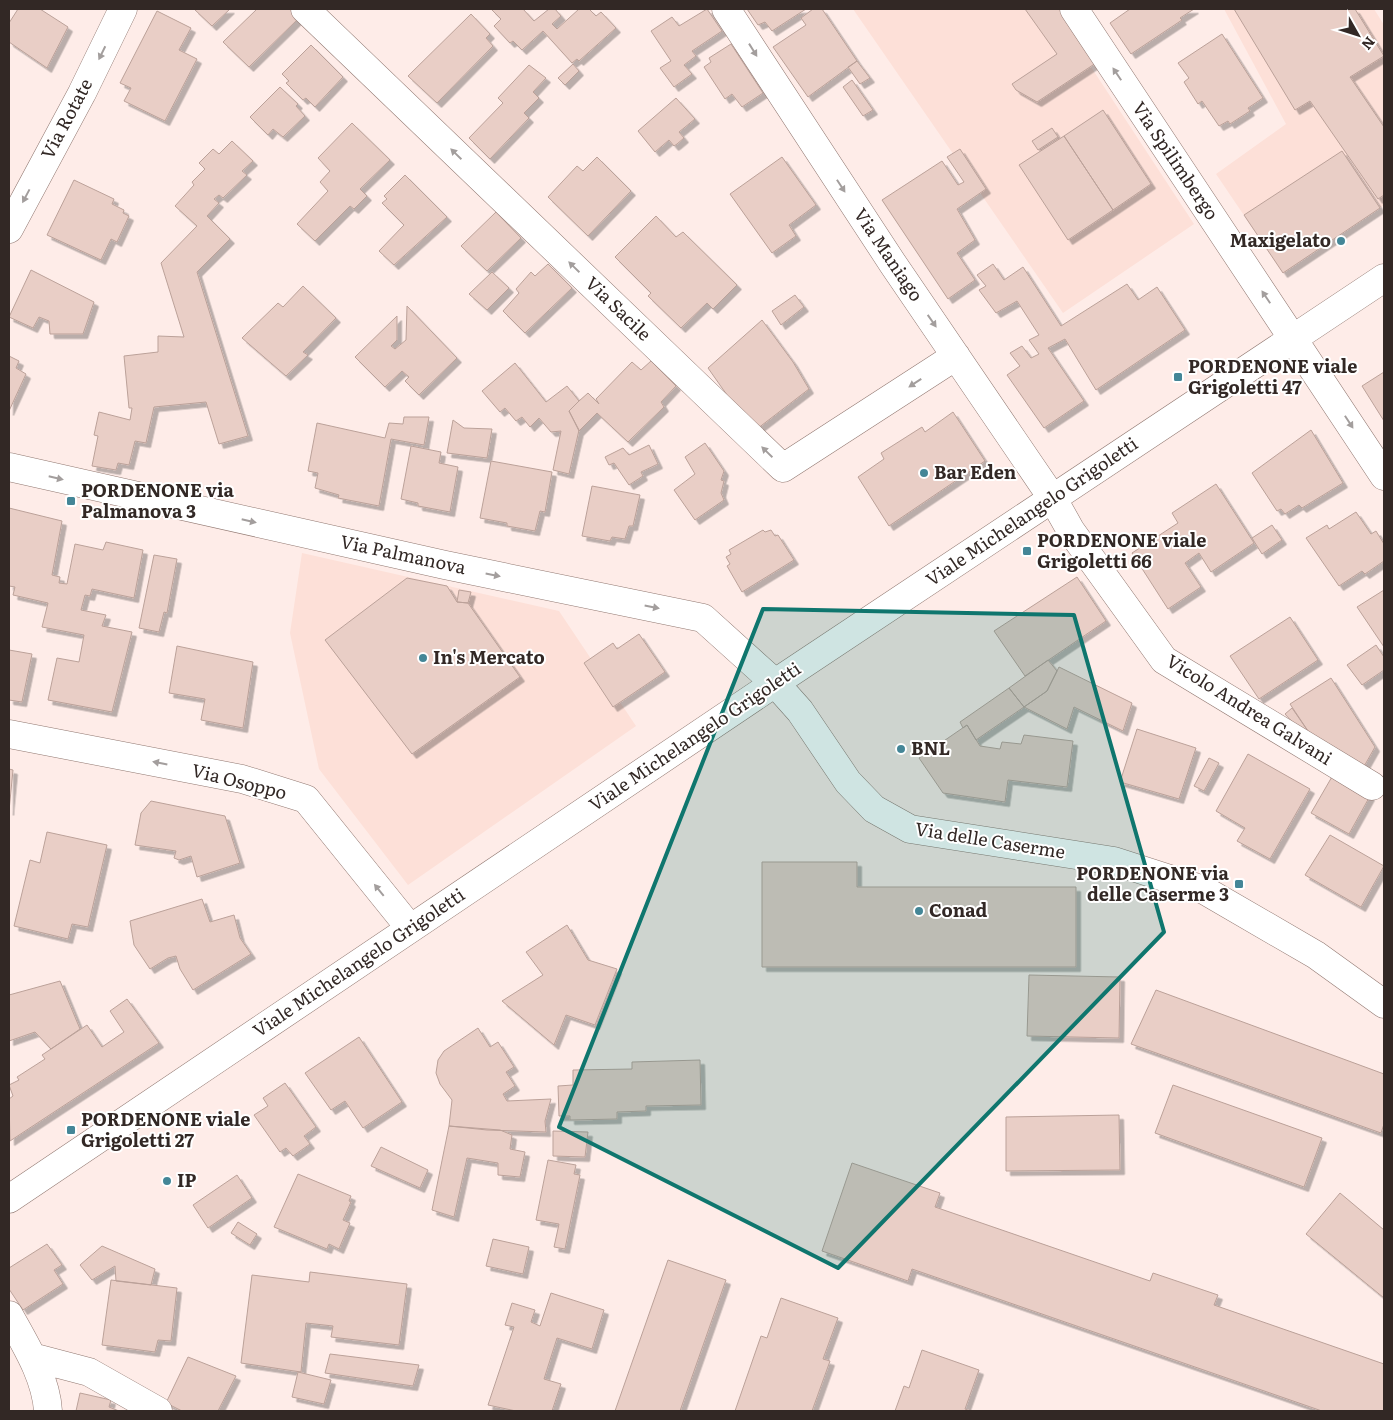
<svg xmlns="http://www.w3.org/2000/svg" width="1393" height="1420" font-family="Literata,serif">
  <defs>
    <filter id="shadow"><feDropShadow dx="4.5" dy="4.5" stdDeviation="0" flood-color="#0004"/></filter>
  </defs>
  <rect width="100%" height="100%" fill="#feece8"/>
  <path fill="#fde0d8" d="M853 9H1053L1194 224 1063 313Z
    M1224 9H1374L1384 25V205L1283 273 1216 174 1286 124Z
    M302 553 559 611 636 726 408 885 319 769 290 633Z"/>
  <path fill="#e9cec6" stroke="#bba199" filter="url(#shadow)" d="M18 9H40L68 27 47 68 9 42V23Z
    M194 9H230L212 26Z
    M257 9H292L300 17 249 67 223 42Z
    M491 9H523L534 21 549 9H555L561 16 552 24 557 29 579 9H589L596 16 601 12 616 28 579 61 577 59 572 63 543 31 522 50 513 41 510 43 494 26 501 19Z
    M707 9 722 31 692 51 696 56 684 65 692 74 674 87 660 68 671 61 651 31 672 17 679 26Z
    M747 9H806L772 31 765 22 758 25Z
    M813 9H822L857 61 808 97 773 47 806 25 801 18Z
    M1025 9H1060L1096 63 1037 102 1016 90 1012 84 1057 54Z
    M1130 9H1194L1180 18 1182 20 1131 54 1110 23Z
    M1234 9H1355L1384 56 1350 77 1384 127V195L1378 199 1310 101 1295 110Z
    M157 11 191 28 179 50 197 59 165 121 124 101 131 88 120 83Z
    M471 14 490 34 486 38 493 46 437 103 408 76Z
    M1222 34 1263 98 1248 108 1250 111 1230 124 1228 121 1219 126 1202 101 1198 104 1184 82 1189 78 1178 63Z
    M731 44 763 93 742 107 732 94 725 99 704 67 711 62 709 58Z
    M311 45 343 77 315 107 306 98 303 100 286 83 289 81 282 74Z
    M857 61 870 78 860 84 848 67Z
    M573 64 579 71 565 85 558 78Z
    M529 65 546 78 533 92 539 98 524 113 529 118 490 159 469 138 503 103 498 98Z
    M852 80 873 110 863 116 843 87Z
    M280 87 298 104 296 106 305 116 283 137 273 129 268 135 250 117Z
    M676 98 695 119 679 132 684 138 677 144 674 146 669 140 655 152 638 131Z
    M1103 110 1151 184 1113 210 1064 136Z
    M352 123 390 160 360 189 367 196 354 209 350 206 315 241 297 224 328 191 320 182 330 171 318 158Z
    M1052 128 1058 137 1038 150 1032 141Z
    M1064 136 1113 210 1068 240 1019 165Z
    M232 141 253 161 242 171 247 175 223 198 219 195 214 199 219 203 207 216 230 239 197 272 248 436 219 444 206 402 154 407 146 443 135 441 129 465 118 463 116 470 92 466 98 436 94 435 99 412 130 420 132 408H129L124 356 158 352V336L184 337 161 263 197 226 175 206 194 185 192 182 205 169 199 163 213 149 219 154Z
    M960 149 986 189 957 209 975 240 957 253 975 280 948 299 882 200 942 161 958 185 964 182 947 157Z
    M1342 151 1380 208 1283 273 1244 215Z
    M597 157 631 191 588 236 548 197 577 166 583 171Z
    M782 157 816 205 789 225 796 236 772 253 730 194Z
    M405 175 447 217 394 265 379 251 404 225 382 203 387 199 384 196Z
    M74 180 114 199 112 204 124 210 123 213 129 216 117 242 111 239 101 260 47 235Z
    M496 212 521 238 487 271 461 246Z
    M656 216 676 237 683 232 737 285 713 309 707 303 681 328 648 296 651 293 615 257Z
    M548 264 572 288 525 333 503 311 519 293 516 289 531 272 535 276Z
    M993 264 1004 280 1023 267 1061 326 1127 284 1138 300 1157 287 1185 330 1096 390 1065 339 1048 348 1084 401 1044 428 1007 375 1020 366 1010 353 1022 346 1031 358 1039 354 1029 340 1039 335 1017 301 996 313 979 290 986 286 977 275Z
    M31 270 94 302 83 334H50L49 321 39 317 33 328 9 317Z
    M492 272 509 288 487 310 469 294Z
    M303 286 336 318 303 352 308 355 286 376 242 338 278 303 283 307Z
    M795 295 804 307 781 325 772 311Z
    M407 306 457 358 419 395 405 381 409 377 402 371 385 387 355 357 397 316V340L391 346 395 349 406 340Z
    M762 320 793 362 809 389 753 432 708 368Z
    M9 356 19 361 16 368 26 374 9 411Z
    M651 361 676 386 661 402 664 407 628 442 597 413 579 431 569 411 579 401 588 393 599 404 596 399 632 362 641 370Z
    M515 363 546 402 567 386 579 401 569 411 579 430 569 474 553 470 561 431 551 432 539 418 530 427 522 417 516 421 505 408 500 412 482 391Z
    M1384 372V421L1362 386Z
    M953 412 985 461 889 526 858 477 884 459 881 453 922 427 925 432Z
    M404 417H429L424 445 391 439 379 506 338 498 339 495 315 488 318 473 308 471 317 423 385 438 389 423 403 424Z
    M453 420 464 428 492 429 487 458 447 453Z
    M1311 430 1343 483 1302 508 1299 505 1285 514 1281 509 1277 511 1252 473Z
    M705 443 724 471 721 480 724 481 721 493 724 500 695 520 674 490 695 474 685 457Z
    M649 445 658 464 641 472 643 476 629 485 614 463 609 465 605 457 623 448 629 455Z
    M411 446 441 452 439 463 458 467 450 512 418 506V503L401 499Z
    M491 461 552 472 545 512 540 511 535 531 507 526V523L480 518Z
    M1216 484 1254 543 1211 572 1199 553 1185 563 1201 587 1168 609 1132 553 1178 523 1172 513Z
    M592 486 640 495 633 526H629L625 539 612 537 610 541 582 536Z
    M9 508 62 521 52 575 60 577 59 583 67 584 75 544 103 550 106 542 143 550 134 598 92 589 90 596 85 595 81 610 106 615 102 626 132 632 112 712 48 700 57 658 79 662 84 635 42 627 48 603 13 595 15 587 9 586Z
    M1356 512 1371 534 1376 531 1384 544V561L1365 574 1362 571 1339 586 1306 538 1327 525 1329 529Z
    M1272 525 1282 540 1262 554 1252 538Z
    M763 530 765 532 771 530 775 536 778 535 794 560 742 592 727 566 730 564 726 557 731 554 729 550Z
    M154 555 177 559 167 613 164 612 159 632 139 628Z
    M1077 577 1106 621 1025 676 994 631Z
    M407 578 447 586 457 602 468 603 520 677 412 754 325 640Z
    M459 590 471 592 468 603 457 602Z
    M1384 590V647L1357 607Z
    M1290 617 1318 660 1259 699 1230 656Z
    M639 634 665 672 613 707 584 663 613 643 617 649Z
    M1376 645 1384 657V670L1362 685 1347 665Z
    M177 646 253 662 243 728 201 720 205 699 169 693Z
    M9 650 32 654 22 702 9 700Z
    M1048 660 1057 671 1047 691 1024 707 1009 688Z
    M1059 667 1132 703 1123 731 1074 707 1067 729 1024 707 1047 691Z
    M1331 678 1375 747 1362 770 1310 734 1290 704Z
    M1009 688 1024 707 976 740 967 725 963 728 960 722Z
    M1292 708 1310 734 1308 739 1285 714Z
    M967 725 980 746 1000 749 1002 742 1021 744 1024 735 1073 741 1067 787 1008 780 1005 802 943 793 919 758Z
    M1137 729 1196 748 1179 799 1120 782Z
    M1248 754 1310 789 1270 859 1237 841 1245 828 1216 811Z
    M1209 758 1219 763 1204 791 1194 786Z
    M9 769 13 770 9 811Z
    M1333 775 1370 796 1349 834 1311 813Z
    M151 801 225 816 240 863 197 877 191 856 179 860 174 858 176 851 135 845 141 813Z
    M47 832 107 845 88 927 72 924 68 939 14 926 30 860 40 863Z
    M1330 835 1384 866 1361 907 1305 875Z
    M762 862H857V887H1076V967H762Z
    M202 899 210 922 234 915 240 938 251 954 193 990 180 969 176 956 168 958 150 969 134 945 130 921Z
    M567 925 588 960 617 969 595 1025 566 1015 554 1045 502 1001 543 975 526 952Z
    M1029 975 1120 977 1119 1038 1027 1036Z
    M60 981 80 1029 51 1049 35 1032 9 1041V995Z
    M1156 990 1384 1074V1124L1381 1133 1131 1044Z
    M127 999 159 1043 10 1141 9 1099 13 1096 9 1085 19 1080 17 1077 45 1059 42 1055 87 1025 102 1047 124 1032 110 1011Z
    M478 1028 490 1047 498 1042 514 1067 506 1072 515 1086 503 1094 507 1101 551 1099 545 1121 546 1132 487 1130 449 1126 452 1100 440 1084 436 1073 438 1060 444 1051Z
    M359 1037 402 1102 363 1128 345 1101 331 1110 305 1073Z
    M700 1060 701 1105 646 1106V1111L617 1112V1119L570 1120V1116H559L558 1086 573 1085V1070L632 1069V1062Z
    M285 1083 316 1127 304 1136 310 1144 293 1156 286 1148 280 1152 254 1115 268 1106 263 1098Z
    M1173 1085 1322 1138 1304 1187 1155 1133Z
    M1119 1115 1120 1170 1006 1171V1117Z
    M449 1126 500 1130 512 1135 510 1149 525 1152 520 1177 498 1175V1163L467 1158 454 1217 432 1210Z
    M553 1131 588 1132 585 1157 553 1156Z
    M381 1147 428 1170 420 1188 371 1166Z
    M548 1160 576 1165 574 1174 580 1175 565 1249 554 1247 559 1224 536 1220Z
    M852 1163 940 1193 935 1207 1150 1281 1153 1273 1218 1295 1214 1305 1384 1364V1411H1322L912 1269 908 1281 822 1251Z
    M298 1174 351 1196 349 1201 351 1202 343 1220 350 1223 339 1249 329 1244 327 1249 274 1227Z
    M237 1175 252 1198 208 1228 193 1205Z
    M1340 1193 1384 1230V1298L1306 1234Z
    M238 1222 257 1234 250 1245 231 1233Z
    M493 1239 529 1247 523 1274 486 1266Z
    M47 1244 62 1265 54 1270 63 1284 23 1310 9 1289V1268Z
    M102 1246 155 1269 151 1285 116 1281 115 1266 92 1280 80 1265Z
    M668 1260 726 1280 680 1411H615Z
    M310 1272 407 1284 399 1345 331 1337 333 1326 306 1323 301 1372 241 1363 252 1275 309 1282Z
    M111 1280 177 1288 171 1341 158 1340 155 1352 102 1345Z
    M551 1293 604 1310 592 1349 557 1338 544 1379 561 1384 552 1411H516L488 1405 514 1327 505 1325 512 1303 535 1310 531 1322 540 1326Z
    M781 1298 838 1318 823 1359 830 1361 812 1411H735L761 1336 767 1338Z
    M922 1350 979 1370 965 1409 970 1411H895L904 1386 909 1388Z
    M330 1354 419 1365 413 1386 325 1373Z
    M188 1357 236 1376 218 1411H182L166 1403Z
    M298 1372 331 1380 324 1404 292 1397Z
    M80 1393 111 1400 109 1407 119 1411H76Z"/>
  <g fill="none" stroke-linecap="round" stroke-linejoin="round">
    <defs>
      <path id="minor" d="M305 9 783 468 956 356
        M726 9 893 264 1053 499 1071 531 1164 660 1372 786
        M1074 9 1384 476
        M9 229 82 93 123 9
        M9 467 445 565 703 618 775 683 800 711 848 782 874 809 910 829 1114 861 1204 890 1316 955 1384 1004
        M9 734 242 779 306 799 410 928
        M9 1315C25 1344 46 1377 48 1411
        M32 1357 89 1372 158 1411"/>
      <path id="major" d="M9 1199 775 683 1384 278"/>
    </defs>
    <use href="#minor" stroke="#917871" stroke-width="29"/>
    <use href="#major" stroke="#917871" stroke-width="29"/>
    <use href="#minor" stroke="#fff" stroke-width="28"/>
    <use href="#major" stroke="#fff" stroke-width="28"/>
  </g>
  <defs><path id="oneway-solid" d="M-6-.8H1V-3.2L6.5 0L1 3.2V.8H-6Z" transform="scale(1.25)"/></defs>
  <g fill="#a39e9d">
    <use href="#oneway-solid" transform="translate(753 50) rotate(58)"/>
    <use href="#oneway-solid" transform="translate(102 53) rotate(116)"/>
    <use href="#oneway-solid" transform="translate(1117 74) rotate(-124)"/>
    <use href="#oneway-solid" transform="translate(456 154) rotate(-136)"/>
    <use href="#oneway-solid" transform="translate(841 186) rotate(57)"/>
    <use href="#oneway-solid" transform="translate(26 196) rotate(118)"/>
    <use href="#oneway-solid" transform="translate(574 267) rotate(-136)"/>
    <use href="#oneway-solid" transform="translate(1266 297) rotate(-124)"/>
    <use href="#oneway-solid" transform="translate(932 321) rotate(55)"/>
    <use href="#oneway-solid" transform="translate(915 383) rotate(147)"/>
    <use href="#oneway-solid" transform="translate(1349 422) rotate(57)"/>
    <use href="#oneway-solid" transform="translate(767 452) rotate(-136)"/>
    <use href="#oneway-solid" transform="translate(56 478) rotate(13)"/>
    <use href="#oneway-solid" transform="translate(249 521) rotate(13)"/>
    <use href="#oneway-solid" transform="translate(493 575) rotate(11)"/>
    <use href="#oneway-solid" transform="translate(652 607) rotate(11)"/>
    <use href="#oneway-solid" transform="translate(160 763) rotate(-169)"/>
    <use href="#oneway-solid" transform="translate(379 890) rotate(-129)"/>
  </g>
  <path fill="#0f766e" fill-opacity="0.2" stroke="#0f766e" stroke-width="4" stroke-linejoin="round" d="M763 609 1074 615 1164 932 838 1268 559 1127Z"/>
  <g fill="#448697" stroke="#fff" stroke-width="2">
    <circle cx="1341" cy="241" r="5"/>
    <rect x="1173" y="372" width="10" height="10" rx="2.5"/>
    <circle cx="924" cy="473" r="5"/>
    <rect x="66" y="496" width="10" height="10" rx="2.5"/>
    <rect x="1022" y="546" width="10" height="10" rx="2.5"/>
    <circle cx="423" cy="658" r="5"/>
    <circle cx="901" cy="749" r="5"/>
    <rect x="1234" y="879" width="10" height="10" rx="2.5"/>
    <circle cx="919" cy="911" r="5"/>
    <rect x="66" y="1125" width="10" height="10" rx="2.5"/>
    <circle cx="167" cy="1181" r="5"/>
  </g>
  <g text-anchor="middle" stroke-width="4" stroke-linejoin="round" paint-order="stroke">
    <g font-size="18" fill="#322825" stroke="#fff">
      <text transform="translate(67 119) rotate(-62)" y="6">Via Rotate</text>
      <text transform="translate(1175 161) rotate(56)" y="6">Via Spilimbergo</text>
      <text transform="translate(888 255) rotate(56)" y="6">Via Maniago</text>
      <text transform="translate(618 309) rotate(44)" y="6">Via Sacile</text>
      <text transform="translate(1032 512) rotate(-34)" y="6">Viale Michelangelo Grigoletti</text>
      <text transform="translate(403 555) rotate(12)" y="6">Via Palmanova</text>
      <text transform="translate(1249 710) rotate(32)" y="6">Vicolo Andrea Galvani</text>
      <text transform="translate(695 737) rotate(-34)" y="6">Viale Michelangelo Grigoletti</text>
      <text transform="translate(239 782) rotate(14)" y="6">Via Osoppo</text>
      <text transform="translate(990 841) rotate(9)" y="6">Via delle Caserme</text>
      <text transform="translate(359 963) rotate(-34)" y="6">Viale Michelangelo Grigoletti</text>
    </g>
    <g font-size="18" font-weight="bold" fill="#322825" stroke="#fff" text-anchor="start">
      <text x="1331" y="247" text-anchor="end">Maxigelato</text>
      <text x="1188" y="373">PORDENONE viale<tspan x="1188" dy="21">Grigoletti 47</tspan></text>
      <text x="934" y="479">Bar Eden</text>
      <text x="81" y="497">PORDENONE via<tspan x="81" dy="21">Palmanova 3</tspan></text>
      <text x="1037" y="547">PORDENONE viale<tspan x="1037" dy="21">Grigoletti 66</tspan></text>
      <text x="433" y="664">In's Mercato</text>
      <text x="911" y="755">BNL</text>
      <text x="1229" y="880" text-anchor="end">PORDENONE via<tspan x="1229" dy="21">delle Caserme 3</tspan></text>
      <text x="929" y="917">Conad</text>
      <text x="81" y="1126">PORDENONE viale<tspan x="81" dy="21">Grigoletti 27</tspan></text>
      <text x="177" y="1187">IP</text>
    </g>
  </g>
  <rect width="1393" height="1420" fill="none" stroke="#322825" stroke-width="20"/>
  <g transform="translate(1358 35) rotate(129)" stroke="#ffffff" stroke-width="4" paint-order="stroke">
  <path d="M0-4L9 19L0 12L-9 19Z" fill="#322825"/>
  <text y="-8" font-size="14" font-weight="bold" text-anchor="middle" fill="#322825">N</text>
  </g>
</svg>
